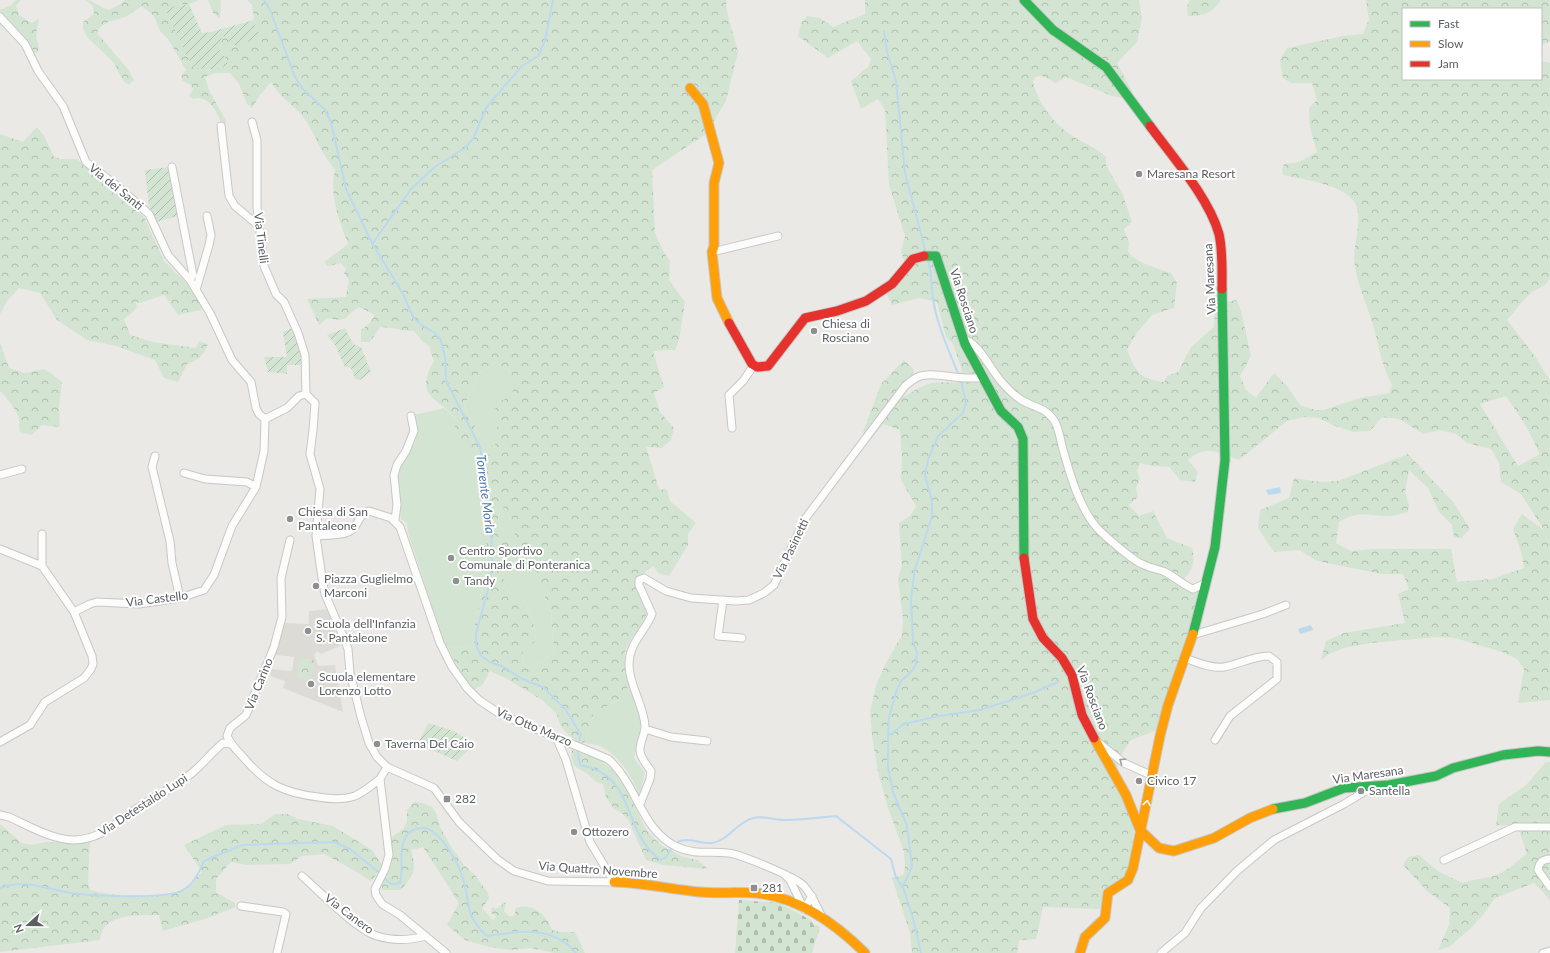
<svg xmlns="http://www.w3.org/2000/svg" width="1550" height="953" font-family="Lato,sans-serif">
  <defs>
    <pattern id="forest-crowns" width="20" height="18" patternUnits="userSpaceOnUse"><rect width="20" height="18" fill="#d3e5d2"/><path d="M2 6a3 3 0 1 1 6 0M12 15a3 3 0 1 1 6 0" fill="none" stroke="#aebdae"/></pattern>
    <pattern id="cemetery-stones" width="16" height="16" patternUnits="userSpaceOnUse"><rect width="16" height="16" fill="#d3e5d2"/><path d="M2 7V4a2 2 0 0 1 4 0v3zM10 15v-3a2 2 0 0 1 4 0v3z" fill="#aebdae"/></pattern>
    <pattern id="garden-furrows" width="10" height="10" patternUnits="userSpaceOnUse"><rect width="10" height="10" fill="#d3e5d2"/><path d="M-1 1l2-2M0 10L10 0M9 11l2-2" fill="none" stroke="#aebdae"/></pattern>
  </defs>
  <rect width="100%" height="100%" fill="#eae9e5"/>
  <path fill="#dddbd5" d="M327 609 337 635 340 646 321 654 317 651 314 655 318 666 335 665 343 712 283 688 285 681 270 676 271 669 292 671 294 657 276 655 275 653 283 623 309 624V611Z"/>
  <path fill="#d3e5d2" d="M495 362 510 372 513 395 494 448 480 436 464 406 479 374Z
    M444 408 458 421 467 450 473 455 478 463 487 548 486 568 474 628V646L453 648 445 646 408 533 407 523 401 519 398 468 415 443 417 428 414 415Z
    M501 507 506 508 514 533 532 563 551 613 554 653C545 658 537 667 527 668L522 660 523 650 536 641 534 626 525 601C496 592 501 567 512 544 499 534 496 523 501 507Z
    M629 679 634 702 642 720 634 758 645 773 639 796C633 777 620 757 602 747 597 744 590 744 584 743L591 727 593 714 599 709 618 701Z"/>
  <path fill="url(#forest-crowns)" fill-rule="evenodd" d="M16 0H21L16 6 19 15 32 23 39 18 36 35 39 50 36 53H27L18 41 0 25V10L11 5Z
    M86 0C94 0 100 8 109 10L121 4 125 0H199L189 4 176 5 168 16 182 43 192 66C202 71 217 70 228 65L227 60 220 50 222 35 260 37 254 20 252 5 247 0H726L727 12 738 52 726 101 706 134 652 170 655 233 663 251 670 261 669 280 685 302 679 340 675 350 653 351 664 387 654 393 660 412 674 428 671 440 662 448 646 447 659 489 667 490 670 501 696 523 688 534V545L669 576 660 574 653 566 636 579C638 587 647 608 646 615 643 629 628 638 625 653 622 666 633 679 625 692 617 705 604 705 593 714L591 727 584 743C572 742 558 726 557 714L542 700 507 679 490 671 483 684 474 690 461 675 447 646 453 648 474 646V628L486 568 487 548 478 463 473 455 455 440 454 428 458 421C438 396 413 399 434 361L429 346 422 341 414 331C402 331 392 327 380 327L370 342H361V330L369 324 375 315 359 307C342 317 351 323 327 318L319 325 307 299 346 297 349 280 344 273 346 269 341 263 328 266 324 262 348 244C339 219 329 197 335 169 320 154 316 133 303 117 293 104 279 97 271 82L260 95 252 108 247 104 239 84 230 73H215L205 77 209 90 227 123 221 124C219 113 206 93 194 99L189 96 193 89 191 85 183 81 181 75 186 70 168 39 160 31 154 16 142 6C136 10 131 14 125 17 114 21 102 21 97 33L127 68 134 80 129 85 124 82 114 63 87 37 83 28V22L94 14 93 7ZM495 362 510 372 513 395 495 404 498 435 494 448 480 436 464 406 479 374ZM501 507 506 508 514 533 532 563 551 613 554 653C545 658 537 667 527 668L522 660 523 650 536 641 534 626 525 601C496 592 501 567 512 544 500 534 495 522 501 507Z
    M208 0H221L220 18 213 13Z
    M865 0H1139L1142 18 1137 42 1117 63 1132 91 1128 99 1112 96 1066 77 1056 83 1042 76 1035 77 1033 81C1038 104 1054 124 1074 137 1085 144 1096 147 1106 157V165L1123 195 1132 222 1124 229 1129 243 1128 252C1138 264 1157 268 1171 273L1177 283 1174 308 1152 315 1136 334 1127 350C1137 373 1138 378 1164 382L1167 376 1178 372 1191 347 1214 327 1215 305 1236 300 1241 310 1251 356 1240 376 1246 390 1256 398 1274 373 1287 386 1300 405 1316 410H1323L1360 398 1389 393 1392 385C1381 365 1379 344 1372 322 1366 301 1355 281 1354 258 1354 241 1365 213 1352 199 1338 184 1302 179 1283 175L1282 170 1284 164 1299 162 1317 152 1310 128 1309 108 1317 100 1312 83H1291L1283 78 1280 60 1287 48 1343 36 1363 34 1369 19 1366 0H1550V41L1541 46V9H1403V79H1541V61L1550 63V278C1546 288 1538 287 1531 293 1522 301 1515 311 1507 320L1534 355 1550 380V700L1518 703 1524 669 1517 659 1502 652 1455 638 1436 637 1371 643 1344 648 1329 654 1321 660 1326 641 1344 633 1405 623 1398 594 1409 589 1403 574H1382L1317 561 1299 550 1274 552 1258 528 1260 510 1289 498 1294 478 1321 482 1338 481 1408 454 1454 503 1470 529 1461 538 1454 537 1452 525 1439 512 1428 488 1409 470 1405 492 1409 505 1408 512C1402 513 1395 516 1389 516 1368 516 1359 510 1339 522L1336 543 1351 551 1373 549H1451L1457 582 1492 579 1524 568 1521 552 1513 529 1522 514 1544 530 1521 494 1501 482 1499 463 1491 449 1467 443 1456 434 1440 430 1423 434 1399 419 1382 417 1370 431 1353 432 1335 426 1319 418 1304 417 1287 421 1239 460C1218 453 1207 444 1188 460L1198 472 1195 482 1180 480 1169 467 1152 466 1140 463 1137 471 1140 479 1136 488 1138 497 1129 505 1139 516 1153 511 1167 538 1192 548C1195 562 1194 568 1184 579L1199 590 1196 614 1160 729 1131 740 1119 758 1115 781 1126 806 1134 831 1126 886 1110 895 1099 909 1043 907 1036 939 1019 940 1017 953H912L910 933 892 878 903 875 905 867 904 852 888 808 878 772 872 735 870 712 876 686 886 663 902 635 903 619 898 578 902 566 899 523 911 515 916 506 901 480 902 458 900 430 883 424 871 439 863 432 881 384 904 360 914 370 902 397C909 395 912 391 919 388 930 381 944 382 957 383L962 370 953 344 946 337 937 302 919 298 892 305 887 295 910 269 905 264 901 251 905 236 889 185 885 110 878 99 861 109 851 81 869 66 871 59 857 41 828 58 798 36 801 23 807 16 820 18 833 27 865 14ZM1506 396 1526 426 1540 454 1518 466 1480 404Z
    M1190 0H1221C1211 14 1205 16 1188 16L1187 6Z
    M37 127 44 136 54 157 61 159H77L144 217 164 261 186 283 203 306 201 310 178 315 164 295 140 303 135 302 137 307 134 311 124 319 130 335 153 342 196 348 199 341 208 344C203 356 198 361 187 364L178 382 164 378 155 360 116 346 87 340 57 320 40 293 19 288 7 301 0 314V134L23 142Z
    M0 342 9 368 24 373 45 369 62 382 59 405 60 427 42 425 32 435 20 432C18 427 20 423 19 419 18 411 5 396 0 391Z
    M300 658 314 660 311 680 297 678Z
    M572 750 599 759 619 776 632 799 646 830 661 845 683 857 697 860 708 869 663 865 646 860 629 821 623 814 614 809 606 797 603 784C596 783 595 781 590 776 579 767 570 770 572 750Z
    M1546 762H1550V900L1534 883 1495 898 1483 915 1470 929 1449 947 1438 950 1449 925 1450 908 1427 891 1403 865 1408 857 1419 855 1439 872 1463 883C1475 878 1489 879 1499 874 1509 869 1518 860 1527 854L1517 824 1496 826 1499 804 1526 785Z
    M414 802 423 803 432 807 436 813 440 827 452 848 464 865 475 875 488 893 489 899 482 908 493 920 496 916 491 913 492 907 496 909 506 902 504 912 509 916H514L516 908C532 902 547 915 552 930L560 932H575L585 953H554L531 948 510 950 489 947 465 940 447 925 459 903 423 847 411 850C417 871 414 874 401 890H382C381 870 401 870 389 839L403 829 407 822V810Z
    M275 814H288L298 819 333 826 372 850 382 865 374 878 370 881 359 873 324 854 302 856 290 864 247 865 231 862 216 879V892L235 903 236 907 205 919 163 931 159 915C139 915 101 913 100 940L0 952V824L22 843 32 845 46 842 74 843 90 842 88 881 90 890C118 897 154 901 181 890 189 886 196 878 202 872L184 845 226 825 261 824Z"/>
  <path fill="url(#cemetery-stones)" d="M739 900 778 903 811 920 814 926 817 925 820 927 812 953H735Z"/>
  <path fill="url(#garden-furrows)" d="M189 4 202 33 211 32 254 20 260 37 236 46 222 35 220 50 227 60 228 65C217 70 202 71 192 66L166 11 176 5Z
    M169 167 178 216 156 222 149 206 145 170Z
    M294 327 302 354V365H287V374L268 372 264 357H287L283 332Z
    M345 328 353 344 361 347 371 372 360 380 355 379 351 368 345 367 335 345 327 335Z
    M428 723 454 731 475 744 457 761 418 744Z"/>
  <path fill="#bcd9f0" d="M1280 487 1281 493 1268 495 1266 490Z
    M1311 625 1313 630 1300 634 1298 629Z"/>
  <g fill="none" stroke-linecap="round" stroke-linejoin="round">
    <path stroke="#bcd9f0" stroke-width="2" d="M264 0 270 10 295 77 302 88 325 110 331 122 346 189 372 243 403 294 413 317 421 325 435 333 441 341 445 356 446 381 480 447 484 471 488 519 491 527 492 559 490 582 476 634V644L481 656 490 662 504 667 522 679 543 687 566 710 581 735 577 747 580 765C639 776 620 832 661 860L666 857 673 846
      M884 31 887 52 896 81 905 173 926 253
      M373 243 411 189 436 166 465 148 473 139 486 108 496 96 522 66 538 56 545 41 553 0
      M928 259C932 272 931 286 933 299 937 325 949 351 959 376
      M888 736 889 718 896 692 901 681 913 670 916 663 917 653 913 641 911 601 914 573 932 516V501L925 475 928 460 938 436 963 413 966 403 961 380
      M676 843C687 836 699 844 712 843 728 841 737 822 753 818 764 815 773 820 783 820 801 820 818 818 836 816L891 859 896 878 903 887 914 922 921 953
      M384 877C388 883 392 886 400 883 404 868 398 852 405 838 408 832 414 829 420 828 438 825 459 864 463 879 467 890 467 903 471 915 475 924 479 929 487 936 518 931 554 925 576 953
      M903 886 912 867 907 826 893 792 888 767V736L904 724 939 716 980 710 1033 693 1058 682
      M0 888C22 879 44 888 66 892 86 896 167 900 183 890 193 885 200 871 204 861L242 845 334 842 350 849 381 874"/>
    <defs>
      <path id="street" d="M0 17 25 44 38 71 63 106 86 162 116 185 149 214 168 255 190 280 210 313 232 360 251 382 256 408 259 414 265 419
        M252 122 257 140V207L264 266 276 294 284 302 298 333 305 355 306 394
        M221 126 229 196 235 206 259 226
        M172 167 193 275 190 280
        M712 252 778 236
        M196 290 209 245 211 235 207 216
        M965 340C975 339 993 372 1000 380 1006 387 1012 394 1020 399 1033 408 1048 407 1056 424 1060 433 1061 444 1064 453 1071 478 1080 508 1097 528 1105 536 1132 560 1142 564 1149 568 1158 569 1165 572 1175 577 1183 585 1193 589L1206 583
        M306 394 315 403 313 430 310 454 320 489 316 536 322 578 325 594 344 638 348 649 350 673 361 717 369 743 377 757 387 767 434 788 459 822 497 859 514 871 548 881 614 882 590 842 566 760 556 737
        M732 428 729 395 743 381 754 365
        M155 456 152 467 170 541 172 563 180 598
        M184 473 205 479 247 482 256 487
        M0 475 22 469
        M395 520 397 505 394 475 397 465 406 451 414 431 411 416
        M42 534V566
        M316 536C326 535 345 536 353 529 359 523 359 514 369 511L391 518 400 527 440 643 452 667 467 688 479 700 500 714 608 759C638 785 640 829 677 847 694 855 710 851 728 853 740 854 795 877 803 885 813 895 817 908 823 919
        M290 540 281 578 282 617 274 647 246 715 230 728 227 736C231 745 237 751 244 758 266 784 284 793 318 797 329 799 343 800 355 796 364 792 372 785 380 779
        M0 549 42 566 74 612 90 604 97 602 139 604 180 598 204 590 214 575 232 526 256 487 264 451 265 419 287 408 299 396 306 394
        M723 600 718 636 742 638
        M1193 635 1263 614 1286 605
        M1185 658C1196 662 1212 669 1224 667 1240 664 1253 656 1269 656L1277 662V679L1230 716 1215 740
        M645 729 671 737 707 741
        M0 742 30 725 45 702 84 678 91 669 93 664 92 656 74 612
        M1099 743 1124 763 1153 776
        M387 767 380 779 389 855 385 869 375 889 376 895 382 904 400 915 446 953
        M640 804 650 779 651 771C647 765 640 758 640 750 640 742 645 734 645 726 644 702 621 675 632 649 637 636 647 627 652 614L639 585V580L644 578 666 591 691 598 736 601 749 600 764 593 774 585 805 519 905 386C909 383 913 379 918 377 932 370 963 382 983 377
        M0 815 9 817C29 826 52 840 75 840 101 839 116 823 136 809 154 797 175 787 192 773 203 764 212 752 223 743L231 744
        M1550 859C1542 859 1539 863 1538 870L1550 887
        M1444 860 1515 827H1550
        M785 875 790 880 804 909 812 896
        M302 876C320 892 356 929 377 936 393 941 411 940 426 936
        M241 906 283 912 286 914 277 953
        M1161 953 1185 933 1201 908 1237 871 1274 840 1344 804 1374 786
        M1543 953 1550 951"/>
      <path id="fast" d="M1024 0 1053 30 1106 67 1150 126
        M924 256H936L965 344 1001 411 1018 427 1023 439 1024 558
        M1193 634 1215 547 1225 460 1222 289
        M1273 809 1305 803 1344 788 1389 785 1436 776 1453 768 1503 755 1538 751 1550 752"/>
      <path id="slow" d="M690 88 703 104 719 163 714 183V246L712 252 717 298 729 323
        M1094 738 1126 795 1140 830 1159 848 1174 851 1214 838 1250 818 1273 809
        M614 882C643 883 671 889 699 892 720 894 742 891 763 894 802 900 838 926 865 953
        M1080 953 1085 937 1105 918 1108 893 1128 880 1133 868 1160 736 1168 705 1193 634"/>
      <path id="jam" d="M1150 126C1172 156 1209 198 1219 234 1223 252 1222 271 1222 289
        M729 323 752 364 757 367 768 366 805 318 837 311 866 301 892 284 913 259 924 256
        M1024 558 1033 619 1043 638 1062 658 1072 675 1082 715 1094 738"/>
    </defs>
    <use href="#street" stroke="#c7c7c6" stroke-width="9"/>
    <use href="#fast" stroke="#c7c7c6" stroke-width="11"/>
    <use href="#slow" stroke="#c7c7c6" stroke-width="11"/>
    <use href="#jam" stroke="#c7c7c6" stroke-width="11"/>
    <use href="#street" stroke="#fcfcfb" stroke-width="7"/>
    <use href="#fast" stroke="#30b455" stroke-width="9"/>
    <use href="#slow" stroke="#ff9f0a" stroke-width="9"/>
    <use href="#jam" stroke="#e5322d" stroke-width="9"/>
  </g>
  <defs><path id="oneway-chevron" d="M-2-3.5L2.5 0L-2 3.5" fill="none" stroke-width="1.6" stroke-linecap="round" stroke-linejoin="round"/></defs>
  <use stroke="#9b9d9f" href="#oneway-chevron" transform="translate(1122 761) rotate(-145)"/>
  <use stroke="#fff" href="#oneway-chevron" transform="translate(1147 803) rotate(-81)"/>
  <g fill="#8d8f90" stroke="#fff" stroke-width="1.5">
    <circle cx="1139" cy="174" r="4"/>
    <circle cx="814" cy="331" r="4"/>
    <circle cx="290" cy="519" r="4"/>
    <circle cx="451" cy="558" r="4"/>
    <circle cx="456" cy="581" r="4"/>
    <circle cx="316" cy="586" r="4"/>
    <circle cx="308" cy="631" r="4"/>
    <circle cx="311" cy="684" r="4"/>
    <circle cx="377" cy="744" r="4"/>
    <circle cx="1139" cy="781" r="4"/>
    <circle cx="1361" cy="791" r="4"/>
    <rect x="443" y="795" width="8" height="8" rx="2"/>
    <circle cx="574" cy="832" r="4"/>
    <rect x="750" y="884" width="8" height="8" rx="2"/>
  </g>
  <g text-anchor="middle" stroke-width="4" stroke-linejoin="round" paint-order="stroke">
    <g font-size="12" fill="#5b5e62" stroke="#fff" text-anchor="start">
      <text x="1147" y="178">Maresana Resort</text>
      <text x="822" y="328">Chiesa di<tspan x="822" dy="14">Rosciano</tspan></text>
      <text x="298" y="516">Chiesa di San<tspan x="298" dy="14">Pantaleone</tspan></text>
      <text x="459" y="555">Centro Sportivo<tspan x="459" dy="14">Comunale di Ponteranica</tspan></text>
      <text x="324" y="583">Piazza Guglielmo<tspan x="324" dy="14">Marconi</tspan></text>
      <text x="464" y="585">Tandy</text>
      <text x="316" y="628">Scuola dell'Infanzia<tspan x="316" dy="14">S. Pantaleone</tspan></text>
      <text x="319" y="681">Scuola elementare<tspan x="319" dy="14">Lorenzo Lotto</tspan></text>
      <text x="385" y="748">Taverna Del Caio</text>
      <text x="1147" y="785">Civico 17</text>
      <text x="1369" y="795">Santella</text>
      <text x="455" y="803">282</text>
      <text x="582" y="836">Ottozero</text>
      <text x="762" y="892">281</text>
    </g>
    <g font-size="12" fill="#5b5e62" stroke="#fff">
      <text transform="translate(116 187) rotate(39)" y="4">Via dei Santi</text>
      <text transform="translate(261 238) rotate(83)" y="4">Via Tinelli</text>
      <text transform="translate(1210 279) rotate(-93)" y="4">Via Maresana</text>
      <text transform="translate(964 301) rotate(72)" y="4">Via Rosciano</text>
      <text transform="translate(791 549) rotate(-64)" y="4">Via Pasinetti</text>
      <text transform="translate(157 599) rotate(-7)" y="4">Via Castello</text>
      <text transform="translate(259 684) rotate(-68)" y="4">Via Carino</text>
      <text transform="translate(1092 698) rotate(69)" y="4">Via Rosciano</text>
      <text transform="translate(534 727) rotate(23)" y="4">Via Otto Marzo</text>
      <text transform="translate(1368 775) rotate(-8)" y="4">Via Maresana</text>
      <text transform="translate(143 805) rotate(-33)" y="4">Via Detestaldo Lupi</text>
      <text transform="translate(598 870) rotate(4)" y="4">Via Quattro Novembre</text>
      <text transform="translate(349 914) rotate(37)" y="4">Via Canero</text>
    </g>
    <g font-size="13" font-style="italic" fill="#4c79ae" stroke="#fff">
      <text transform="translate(486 494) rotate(83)" y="5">Torrente Morla</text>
    </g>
  </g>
  <rect x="1402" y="8" width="140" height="72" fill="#ffffff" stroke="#bdbfc0"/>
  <rect x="1410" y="21" width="20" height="6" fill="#30b455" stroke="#bdbfc0"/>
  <text x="1438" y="28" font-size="12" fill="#5b5e62">Fast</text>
  <rect x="1410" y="41" width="20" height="6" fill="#ff9f0a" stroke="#bdbfc0"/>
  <text x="1438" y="48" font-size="12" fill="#5b5e62">Slow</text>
  <rect x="1410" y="61" width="20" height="6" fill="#e5322d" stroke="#bdbfc0"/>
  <text x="1438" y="68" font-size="12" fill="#5b5e62">Jam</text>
  <g transform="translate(28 925) rotate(249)" stroke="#ffffff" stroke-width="3" paint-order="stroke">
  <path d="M0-3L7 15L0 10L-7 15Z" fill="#5b5e62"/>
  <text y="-6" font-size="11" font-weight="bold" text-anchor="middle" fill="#5b5e62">N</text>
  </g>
</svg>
